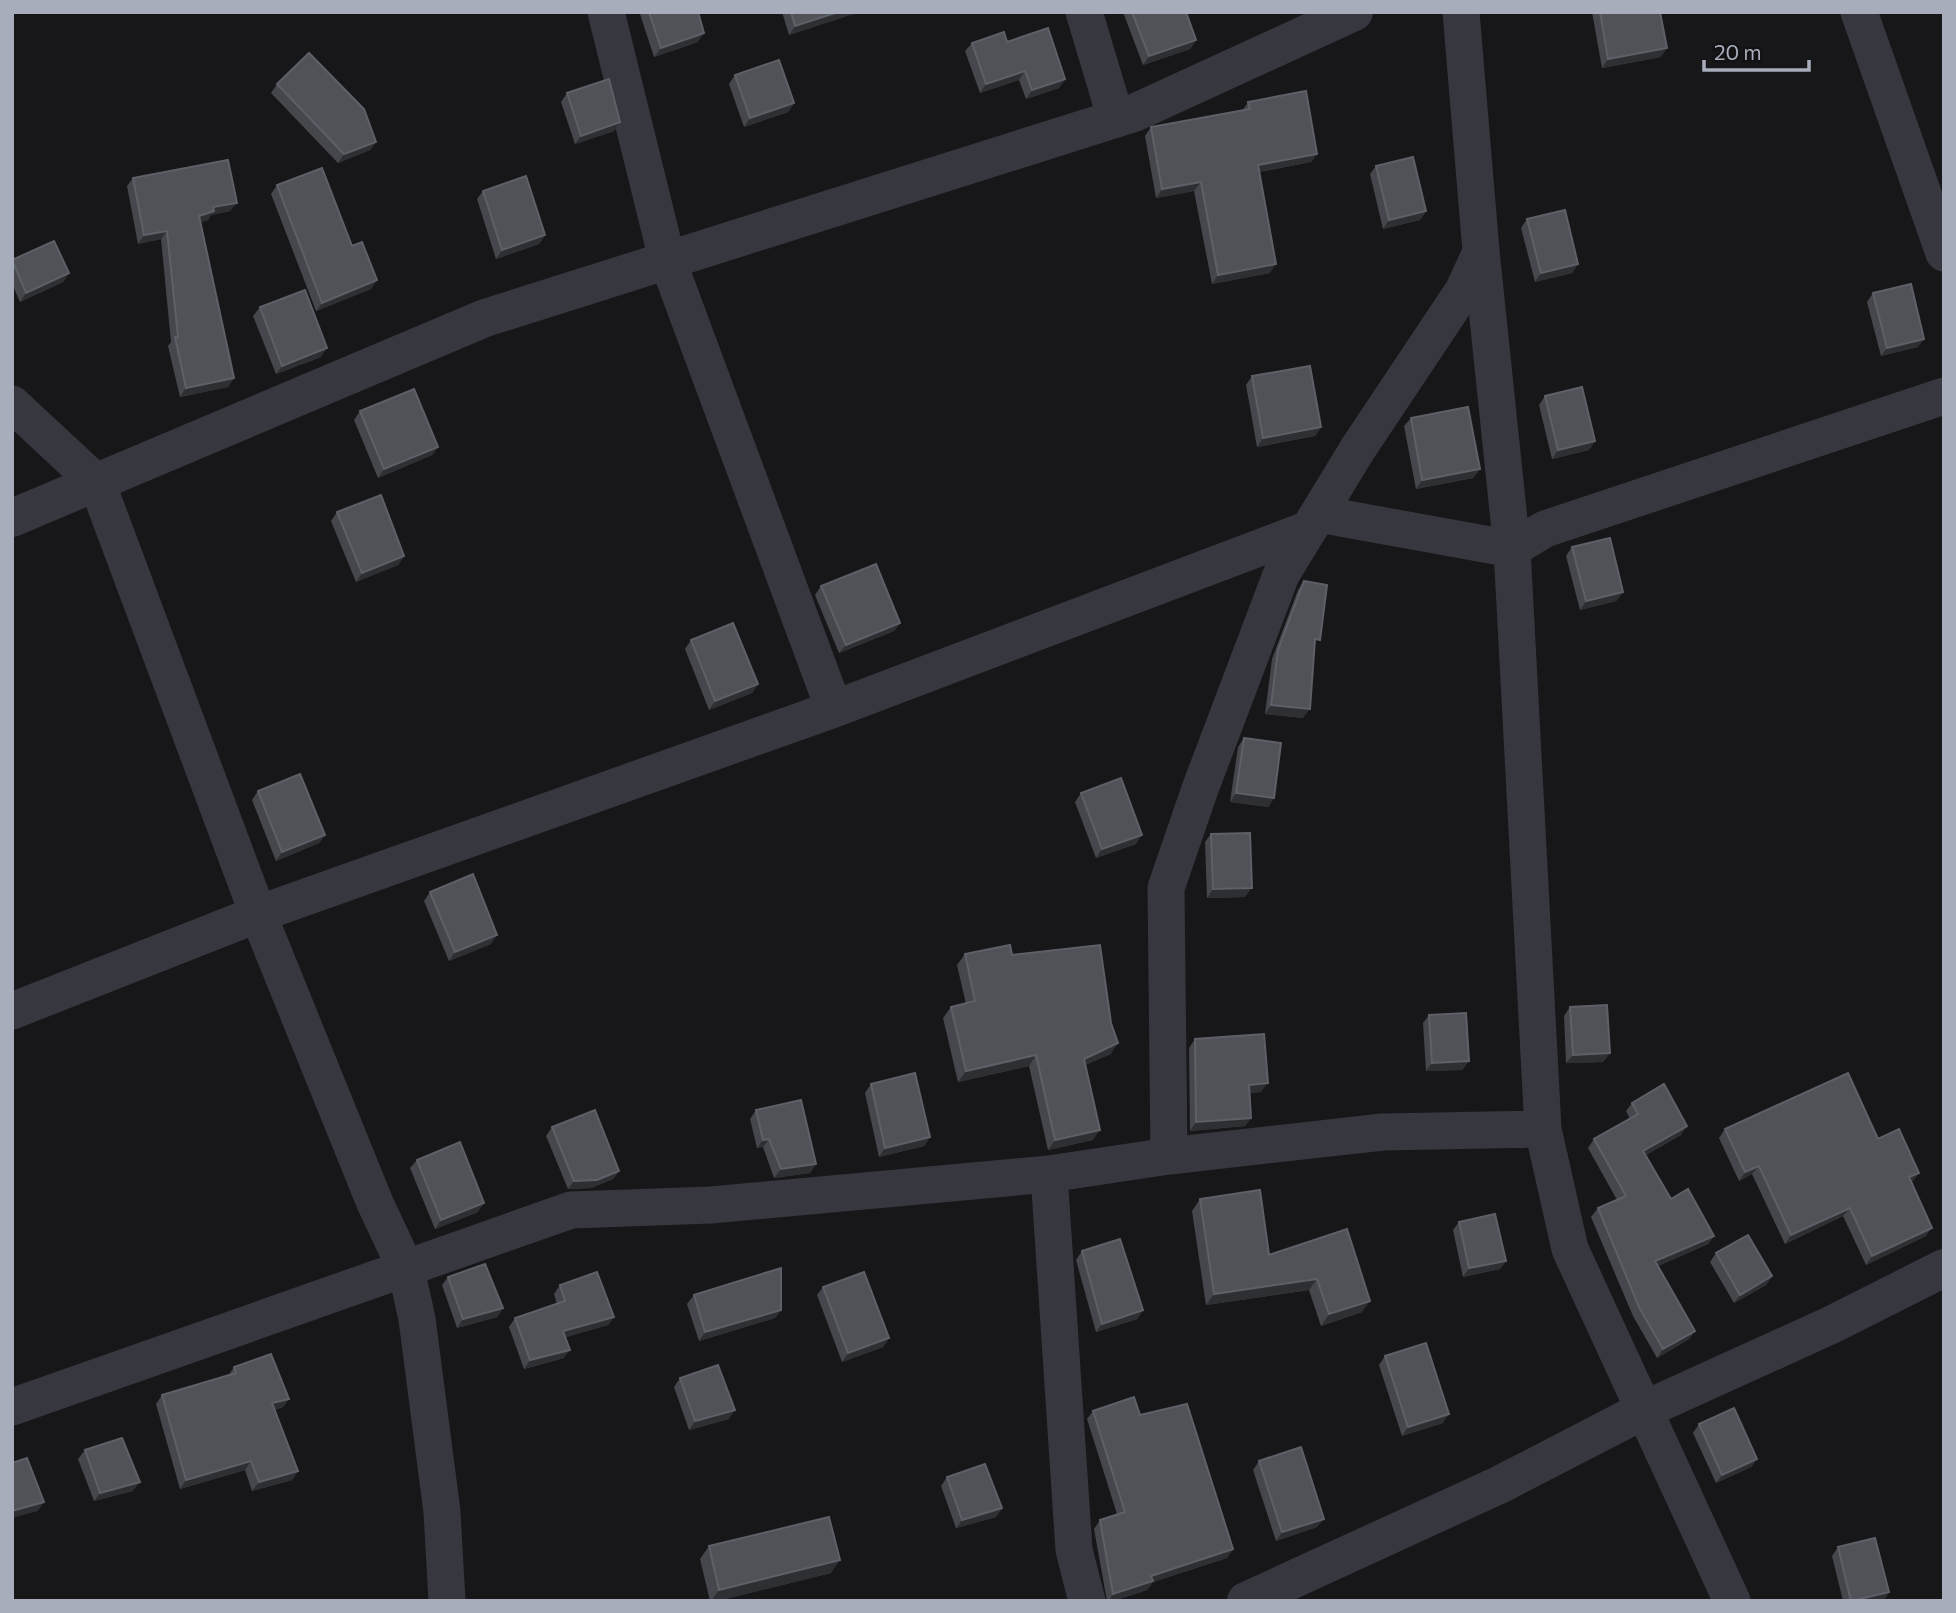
<svg xmlns="http://www.w3.org/2000/svg" width="1956" height="1613" font-family="Commissioner,sans-serif">
  <rect width="100%" height="100%" fill="#171719"/>
  <g fill="none" stroke-linecap="round" stroke-linejoin="round">
    <path stroke="#37383f" stroke-width="37" d="M606 12 667 259 834 709
      M1084 12 1116 119
      M1461 12 1481 251 1512 549 1543 1129 1570 1249 1732 1601
      M1859 12 1944 253
      M12 404 97 483 258 914 375 1203 406 1269 417 1319 442 1512 447 1601
      M1319 514 1512 549 1545 529 1944 396
      M12 1011 258 914 834 709 1309 529
      M1169 1156 1166 888 1200 789 1281 575 1357 450 1463 291 1481 252
      M1049 1174 1074 1550 1087 1601
      M12 1407 571 1210 711 1205 1049 1174 1169 1156 1383 1132 1543 1129"/>
    <path stroke="#37383f" stroke-width="38" d="M12 518 485 318 1134 113 1354 12
      M1246 1601 1499 1485 1646 1409 1831 1325 1944 1268"/>
  </g>
  <path fill="#45474c" d="M641 12H698V42L654 57 640 14Z
    M782 12H854L853 14 789 35Z
    M1123 12H1186L1196 40 1190 49 1143 65Z
    M1592 12H1660L1661 57 1602 68Z
    M1007 42 1065 79 1059 88 1026 99 1019 80 980 93 965 51 972 43Z
    M735 75 794 103 788 112 744 127 729 84Z
    M277 84 376 142 370 150 338 163 271 93Z
    M567 93 620 122 614 131 575 144 561 102Z
    M1248 102 1317 154 1311 162 1259 172 1270 273 1212 284 1194 191 1156 198 1145 136 1151 127 1243 110Z
    M1376 166 1426 211 1420 220 1383 229 1370 174Z
    M133 178 230 211 211 215 208 220 201 222 234 378 228 387 180 397 168 346 171 342 161 239 138 244 127 186Z
    M277 185 352 246 377 280 371 289 316 311 271 194Z
    M483 191 545 235 539 244 496 259 477 199Z
    M1527 219 1578 264 1572 273 1535 282 1521 228Z
    M12 260 69 273 63 282 20 302 12 284Z
    M1873 293 1918 347 1881 356 1867 302Z
    M260 307 321 357 276 374 253 316Z
    M1252 376 1321 427 1315 436 1257 447 1246 385Z
    M1545 396 1595 441 1589 450 1552 459 1539 405Z
    M360 411 438 447 432 455 378 478 354 420Z
    M1411 418 1480 469 1473 478 1416 489 1404 426Z
    M337 512 404 556 398 565 356 582 331 521Z
    M1572 547 1623 592 1616 601 1580 610 1566 556Z
    M1304 581 1314 648 1303 718 1265 714 1272 659 1298 590Z
    M821 586 900 623 894 631 839 653 815 595Z
    M691 640 758 684 752 693 709 710 685 649Z
    M1244 738 1274 798 1268 807 1230 802 1238 747Z
    M258 791 325 835 319 843 276 861 252 800Z
    M1081 793 1136 844 1096 858 1075 802Z
    M1211 834 1245 897 1207 898 1205 842Z
    M430 892 491 944 449 961 424 901Z
    M965 954 1012 955 1111 1054 1085 1065 1093 1140 1048 1150 1029 1066 958 1082 943 1018 951 1007 966 1004 957 965Z
    M1570 1007 1610 1053 1603 1062 1566 1063 1564 1016Z
    M1429 1015 1469 1061 1462 1070 1426 1071 1423 1023Z
    M1195 1039 1261 1092 1250 1093 1251 1118 1245 1126 1190 1131 1189 1048Z
    M871 1084 930 1137 924 1146 879 1157 865 1093Z
    M1632 1103 1681 1135 1646 1155 1671 1199 1714 1236 1708 1244 1658 1266 1695 1331 1689 1339 1657 1358 1633 1316 1591 1217 1598 1208 1617 1200 1588 1148 1594 1139 1630 1119 1626 1111Z
    M756 1110 816 1164 810 1173 774 1178 763 1147 757 1148 750 1119Z
    M552 1127 619 1171 613 1179 591 1188 568 1189 546 1136Z
    M1725 1129 1878 1139 1919 1173 1911 1182 1926 1236 1866 1265 1843 1216 1785 1244 1752 1174 1739 1181 1719 1138Z
    M417 1160 478 1212 435 1229 410 1168Z
    M1200 1199 1269 1255 1347 1229 1362 1312 1321 1326 1309 1290 1206 1305 1192 1211Z
    M1459 1222 1506 1261 1500 1269 1463 1277 1453 1230Z
    M1082 1251 1143 1310 1137 1319 1096 1332 1076 1260Z
    M1716 1253 1772 1276 1766 1285 1734 1303 1710 1262Z
    M448 1277 503 1308 497 1317 457 1328 442 1285Z
    M560 1285 614 1317 608 1325 565 1337 564 1358 524 1369 509 1327 515 1318 557 1304 554 1294Z
    M823 1287 889 1338 883 1347 842 1362 817 1295Z
    M694 1295 781 1310 775 1318 699 1341 687 1304Z
    M1385 1356 1443 1423 1402 1436 1379 1365Z
    M234 1367 289 1399 283 1407 274 1410 298 1471 292 1480 252 1491 245 1470 180 1489 156 1404 162 1395 228 1376Z
    M680 1378 729 1419 689 1430 674 1387Z
    M1093 1411 1140 1415 1233 1549 1227 1558 1153 1582 1147 1590 1113 1601H1107L1094 1529 1100 1520 1117 1514 1087 1419Z
    M1699 1424 1757 1459 1751 1467 1716 1483 1693 1433Z
    M85 1450 133 1491 94 1501 78 1459Z
    M1259 1461 1317 1527 1276 1541 1253 1470Z
    M947 1477 1002 1508 996 1517 956 1528 941 1486Z
    M709 1546 831 1573 717 1601H710L700 1559Z
    M1838 1547 1889 1592 1883 1601H1843L1832 1556Z"/>
  <path fill="#2e2f33" d="M838 12H854L853 14 789 35 795 26Z
    M704 33 698 42 654 57 661 48Z
    M1196 40 1190 49 1143 65 1149 56Z
    M1667 48 1661 57 1602 68 1608 59Z
    M1025 71 1019 80 980 93 986 84Z
    M1065 79 1059 88 1026 99 1032 90Z
    M794 103 788 112 744 127 750 118Z
    M620 122 614 131 575 144 581 136Z
    M376 142 370 150 338 163 344 154Z
    M1317 154 1311 162 1252 173 1258 165Z
    M1201 182 1194 191 1156 198 1162 189Z
    M237 203 230 211 211 215 208 220 193 224 199 216 213 207Z
    M1426 211 1420 220 1383 229 1389 220Z
    M167 231 161 239 138 244 144 235Z
    M545 235 539 244 496 259 502 250Z
    M1276 264 1270 273 1212 284 1218 275Z
    M1578 264 1572 273 1535 282 1541 273Z
    M69 273 63 282 20 302 26 293Z
    M377 280 371 289 316 311 322 303Z
    M1924 339 1918 347 1881 356 1887 348Z
    M327 348 321 357 276 374 282 366Z
    M234 378 228 387 180 397 186 388Z
    M1321 427 1315 436 1257 447 1263 438Z
    M1595 441 1589 450 1552 459 1558 450Z
    M438 447 432 455 378 478 384 469Z
    M1480 469 1473 478 1416 489 1422 480Z
    M404 556 398 565 356 582 362 573Z
    M1623 592 1616 601 1580 610 1586 601Z
    M900 623 894 631 839 653 846 645Z
    M758 684 752 693 709 710 715 701Z
    M1271 705 1310 709 1303 718 1265 714Z
    M1236 793 1274 798 1268 807 1230 802Z
    M325 835 319 843 276 861 282 852Z
    M1142 835 1136 844 1096 858 1102 849Z
    M1252 888 1245 897 1207 898 1213 889Z
    M497 935 491 944 449 961 455 952Z
    M1118 1043 1111 1054 1076 1069 1084 1059Z
    M1610 1053 1603 1062 1566 1063 1573 1055Z
    M1036 1055 1029 1066 958 1082 966 1071Z
    M1469 1061 1462 1070 1426 1071 1432 1063Z
    M1268 1083 1261 1092 1243 1094 1249 1085Z
    M1251 1118 1245 1126 1190 1131 1196 1122Z
    M1687 1126 1681 1135 1637 1160 1643 1151Z
    M1100 1130 1093 1140 1048 1150 1055 1140Z
    M930 1137 924 1146 879 1157 885 1148Z
    M769 1139 763 1147 757 1148 763 1140Z
    M816 1164 810 1173 774 1178 781 1169Z
    M1759 1166 1752 1174 1739 1181 1745 1172Z
    M619 1171 613 1179 591 1188 568 1189 574 1181Z
    M1919 1173 1913 1181 1903 1186 1909 1177Z
    M484 1203 478 1212 435 1229 441 1220Z
    M1850 1208 1843 1216 1785 1244 1791 1235Z
    M1932 1228 1926 1236 1866 1265 1872 1256Z
    M1714 1236 1708 1244 1649 1270 1655 1261Z
    M1506 1261 1500 1269 1463 1277 1469 1268Z
    M1772 1276 1766 1285 1734 1303 1740 1295Z
    M1317 1279 1309 1290 1206 1305 1214 1294Z
    M1370 1301 1362 1312 1321 1326 1329 1314Z
    M503 1308 497 1317 457 1328 463 1319Z
    M781 1310 775 1318 699 1341 705 1332Z
    M1143 1310 1137 1319 1096 1332 1102 1324Z
    M614 1317 608 1325 557 1340 563 1331Z
    M1695 1331 1689 1339 1657 1358 1663 1349Z
    M889 1338 883 1347 842 1362 848 1353Z
    M570 1350 564 1358 524 1369 530 1360Z
    M289 1399 283 1407 266 1412 272 1403Z
    M735 1410 729 1419 689 1430 695 1421Z
    M1449 1414 1443 1423 1402 1436 1408 1427Z
    M1757 1459 1751 1467 1716 1483 1722 1475Z
    M251 1461 245 1470 180 1489 186 1480Z
    M298 1471 292 1480 252 1491 259 1482Z
    M140 1482 133 1491 94 1501 100 1493Z
    M44 1502 38 1511 12 1518V1511Z
    M1002 1508 996 1517 956 1528 962 1520Z
    M1324 1519 1317 1527 1276 1541 1282 1532Z
    M1233 1549 1227 1558 1153 1582 1147 1590 1113 1601H1109L1113 1594 1151 1576Z
    M840 1560 831 1573 717 1601H711L719 1590Z
    M1889 1592 1883 1601H1855Z"/>
  <path fill="#505258" stroke="#5e6068" stroke-width="2" d="M649 12H698L704 33 661 48Z
    M791 12H838L795 26Z
    M1132 12H1186L1196 40 1149 56Z
    M1600 12H1660L1667 48 1608 59Z
    M1048 28 1065 79 1032 90 1025 71 986 84 972 43 1004 32 1007 42Z
    M309 53 364 109 376 142 344 154 277 84Z
    M779 60 794 103 750 118 735 75Z
    M609 79 620 122 581 136 567 93Z
    M1306 91 1317 154 1258 165 1276 264 1218 275 1201 182 1162 189 1151 127 1250 109 1248 102Z
    M1413 157 1426 211 1389 220 1376 166Z
    M228 160 237 203 213 207 214 211 199 216 234 378 186 388 175 337H178L167 231 144 235 133 178Z
    M322 168 352 246 362 242 377 280 322 303 277 185Z
    M526 176 545 235 502 250 483 191Z
    M1565 210 1578 264 1541 273 1527 219Z
    M54 241 69 273 26 293 12 260Z
    M1911 284 1924 339 1887 348 1873 293Z
    M305 290 327 348 282 366 260 307Z
    M1310 366 1321 427 1263 438 1252 376Z
    M1582 387 1595 441 1558 450 1545 396Z
    M414 389 438 447 384 469 360 411Z
    M1468 407 1480 469 1422 480 1411 418Z
    M381 495 404 556 362 573 337 512Z
    M1610 538 1623 592 1586 601 1572 547Z
    M876 564 900 623 846 645 821 586Z
    M1304 581 1327 585 1320 640 1315 639 1310 709 1271 705 1278 650Z
    M733 623 758 684 715 701 691 640Z
    M1244 738 1281 743 1274 798 1236 793Z
    M300 774 325 835 282 852 258 791Z
    M1121 778 1142 835 1102 849 1081 793Z
    M1250 833 1252 888 1213 889 1211 834Z
    M473 874 497 935 455 952 430 892Z
    M1010 945 1012 955 1100 945 1111 1023 1118 1043 1084 1059 1100 1130 1055 1140 1036 1055 966 1071 951 1007 975 1001 965 954Z
    M1607 1005 1610 1053 1573 1055 1570 1007Z
    M1466 1013 1469 1061 1432 1063 1429 1015Z
    M1264 1034 1268 1083 1249 1085 1251 1118 1196 1122 1195 1039Z
    M915 1073 930 1137 885 1148 871 1084Z
    M1848 1073 1878 1139 1899 1129 1919 1173 1909 1177 1932 1228 1872 1256 1850 1208 1791 1235 1759 1166 1745 1172 1725 1129Z
    M1664 1084 1687 1126 1643 1151 1671 1199 1688 1189 1714 1236 1655 1261 1695 1331 1663 1349 1639 1307 1598 1208 1626 1196 1594 1139 1638 1114 1632 1103Z
    M801 1100 816 1164 781 1169 769 1139 763 1140 756 1110Z
    M595 1110 619 1171 597 1180 574 1181 552 1127Z
    M460 1142 484 1203 441 1220 417 1160Z
    M1260 1190 1269 1255 1347 1229 1370 1301 1329 1314 1317 1279 1214 1294 1200 1199Z
    M1495 1214 1506 1261 1469 1268 1459 1222Z
    M1748 1235 1772 1276 1740 1295 1716 1253Z
    M1120 1239 1143 1310 1102 1324 1082 1251Z
    M485 1264 503 1308 463 1319 448 1277Z
    M781 1268V1310L705 1332 694 1295Z
    M597 1272 614 1317 563 1331 570 1350 530 1360 515 1318 565 1301 560 1285Z
    M864 1272 889 1338 848 1353 823 1287Z
    M1426 1343 1449 1414 1408 1427 1385 1356Z
    M271 1354 289 1399 272 1403 298 1471 259 1482 251 1461 186 1480 162 1395 236 1373 234 1367Z
    M718 1365 735 1410 695 1421 680 1378Z
    M1134 1397 1140 1415 1187 1404 1233 1549 1151 1576 1153 1581 1113 1594 1100 1520 1125 1512 1093 1411Z
    M1734 1408 1757 1459 1722 1475 1699 1424Z
    M122 1438 140 1482 100 1493 85 1450Z
    M1301 1447 1324 1519 1282 1532 1259 1461Z
    M27 1458 44 1502 12 1511V1463Z
    M985 1464 1002 1508 962 1520 947 1477Z
    M829 1517 840 1560 719 1590 709 1546Z
    M1875 1538 1889 1592 1851 1601 1838 1547Z"/>
  <rect width="1956" height="1613" fill="none" stroke="#a8adbb" stroke-width="28"/>
  <path d="M1704 60v10h105v-10" fill="none" stroke="#a8adbb" stroke-width="3.5"/>
  <text x="1714" y="60" font-size="21" fill="#a8adbb" stroke="#121214" stroke-width="5" paint-order="stroke">20 m</text>
</svg>
